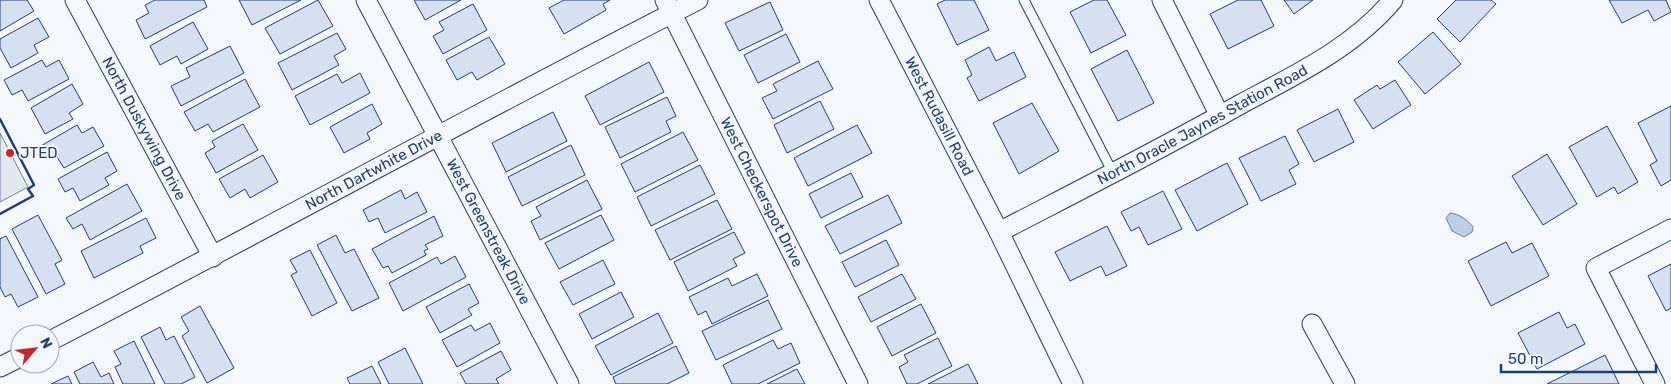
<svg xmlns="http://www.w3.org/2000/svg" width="1671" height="384" font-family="Rubik,sans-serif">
  <rect width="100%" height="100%" fill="#f4f7fb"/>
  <path fill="#e3e8f0" stroke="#687fa3" d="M0 133 28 187 0 202Z"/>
  <path fill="#bed0e5" stroke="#687fa3" d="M1450 213C1459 214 1468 220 1473 227L1472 232 1464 237 1452 231 1446 218Z"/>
  <path fill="#d5e0f0" stroke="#1d3f73" d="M0 0H27L34 11 0 31Z
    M155 0H204L207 7 145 39 136 20 149 13 145 5Z
    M239 0H301L252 25Z
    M318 0 333 26 280 54 265 28Z
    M414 0H461L425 20Z
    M564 0H610L603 4 606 10 564 34 549 8Z
    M945 0H974L989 30 957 45 937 4Z
    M1094 0H1107L1126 35 1091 53 1070 12Z
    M1238 0H1261L1274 26 1228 49 1210 14Z
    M1284 0H1313L1294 14Z
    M1456 0H1491L1496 4 1460 42 1437 19Z
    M1609 0H1666L1671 12 1654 21 1648 10 1622 23Z
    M770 2 783 30 739 51 725 23Z
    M473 4 487 30 443 54 433 36 444 30 439 22Z
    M38 18 49 37 34 45 38 53 11 68 0 48V39Z
    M193 22 208 49 181 64 177 56 160 65 150 46Z
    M1433 32 1461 64 1425 94 1398 62Z
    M337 33 346 49 334 56 339 65 292 90 278 63Z
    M786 34 800 62 758 83 744 55Z
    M489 37 505 64 477 80 472 72 457 80 446 60Z
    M230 46 244 73 181 106 171 86 190 77 186 68Z
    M989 47 996 61 1014 52 1026 77 979 101 967 78 972 75 965 60Z
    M1127 50 1154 103 1118 121 1091 69Z
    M42 60 46 67 59 60 69 79 28 101 22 90 12 95 4 80Z
    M818 61 833 89 773 119 762 98 777 91 773 84Z
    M649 62 664 92 600 125 585 96Z
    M360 73 370 93 310 125 295 96 337 74 342 83Z
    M245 79 260 107 213 132 208 124 195 131 184 112Z
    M1395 80 1411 105 1373 129 1354 100 1377 85 1380 89Z
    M72 84 83 104 69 113 73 119 45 134 31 108Z
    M667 97 676 116 666 121 671 132 620 158 605 127Z
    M820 101 834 129 787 153 774 125Z
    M1032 103 1059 151 1019 174 993 123Z
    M372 104 382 124 367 133 370 139 344 153 330 127Z
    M1671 106V180L1661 186 1650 165 1657 161 1638 123Z
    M1338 109 1354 142 1314 162 1297 130Z
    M553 112 567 141 506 172 492 143Z
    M243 124 258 150 216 173 205 153 215 147 212 141Z
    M77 125 82 133 93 127 104 146 64 168 55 154 46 159 39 147Z
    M857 125 872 153 808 186 794 158Z
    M1607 126 1638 182 1618 194 1614 187 1597 197 1569 147Z
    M683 132 698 160 635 192 621 164Z
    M1285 136 1299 164 1289 170 1296 184 1261 201 1239 158Z
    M571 145 585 175 522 206 508 177Z
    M107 152 117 171 105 178 109 185 80 201 73 188 65 192 58 179Z
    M1547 154 1577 204 1543 225 1512 176Z
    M263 155 278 182 250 198 245 189 230 198 219 179Z
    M1227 163 1248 204 1197 231 1175 190Z
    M700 165 715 194 651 226 637 197Z
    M851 173 863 197 821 218 809 194Z
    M587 180 602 209 540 240 531 221 541 216 536 207Z
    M127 184 142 211 90 240 82 224 73 229 66 218Z
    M401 190 405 199 417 192 427 212 385 233 378 218 369 222 363 210Z
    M1163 191 1182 229 1148 245 1139 227 1131 231 1121 212Z
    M888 195 902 223 840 254 825 226Z
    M717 200 732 229 670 260 655 230Z
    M38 215 62 260 55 264 65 284 46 294 12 229Z
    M601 215 614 240 559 269 545 243Z
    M434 216 443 236 425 245 428 249 424 251 426 255 392 273 388 266 383 268 372 249Z
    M146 218 156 238 140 246 143 253 94 278 81 251Z
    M1107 226 1127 266 1106 276 1101 266 1070 281 1055 252Z
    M734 232 745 253 733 259 737 266 688 291 674 262Z
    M336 235 345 253 354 249 379 298 352 311 317 245Z
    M6 236 38 297 18 307 11 294 5 297 0 287V239Z
    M886 240 899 265 855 287 842 262Z
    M1506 242 1512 253 1532 243 1549 276 1491 306 1468 261Z
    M310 250 337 303 312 316 291 275 297 272 290 260Z
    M455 256 466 277 403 311 389 283 437 257 441 264Z
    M603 260 615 284 573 305 560 282Z
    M1671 264V308L1666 311 1648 276Z
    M757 274 768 296 712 324 706 311 698 315 689 297 728 278 732 286Z
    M902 274 916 299 871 322 858 297Z
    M469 284 479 303 468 309 472 315 440 333 426 307Z
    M621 292 634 317 592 339 579 314Z
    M768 300 782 329 716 360 702 331Z
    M921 304 936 333 892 356 877 327Z
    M200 306 234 368 207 383 182 336 189 331 181 317Z
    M1559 312 1567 328 1575 324 1585 344 1537 369 1518 333Z
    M658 313 673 343 611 375 595 346Z
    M490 323 500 343 457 367 442 340 471 325 475 331Z
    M160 327 166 340 174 336 195 377 181 384H165L141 337Z
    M938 338 952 366 917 384H907L899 367 908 362 904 355Z
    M773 340 778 349 791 343 800 363 758 384H732L723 365Z
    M134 341 155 384H123L115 367 121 364 114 351Z
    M676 346 689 373 667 384H616L613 377Z
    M405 348 423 384H389L378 362Z
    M501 351 511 370 496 379 499 384H466L460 373Z
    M1605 355 1619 384H1547Z
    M93 362 101 377 109 373 114 384H80L74 372Z
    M968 364 978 384H928Z
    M372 366 381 384H350L347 378Z
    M797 369 805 384H767Z
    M68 376 72 384H51Z"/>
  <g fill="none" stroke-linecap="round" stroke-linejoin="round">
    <defs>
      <path id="lane" d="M1024 0 1113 173"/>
      <g id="street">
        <path id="s1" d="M75 0 213 257"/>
        <path id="s2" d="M366 0 569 384"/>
        <path id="s3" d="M665 0 858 384"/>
        <path id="s4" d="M879 0 999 232 1073 384"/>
        <path d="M1162 0 1220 116"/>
        <path id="s5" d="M999 232C1080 190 1161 149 1241 104 1295 75 1353 48 1393 0"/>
        <path d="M1312 324 1345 384"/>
        <path id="s6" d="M50 341C267 229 480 111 698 0"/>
        <path d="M0 367 20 357"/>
        <path d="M1655 384 1596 268 1671 229"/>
      </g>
    </defs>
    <use href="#lane" stroke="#1d3f73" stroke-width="11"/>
    <use href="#street" stroke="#1d3f73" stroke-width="21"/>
    <use href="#lane" stroke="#f4f7fb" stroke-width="9"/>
    <use href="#street" stroke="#f4f7fb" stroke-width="19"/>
    <path stroke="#1d3f73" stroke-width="2.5" d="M0 119 34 185 28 189 33 196 0 214"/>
  </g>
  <circle fill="#c62828" stroke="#f4f7fb" stroke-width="2" cx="10" cy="153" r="5"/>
  <g text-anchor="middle" stroke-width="4" stroke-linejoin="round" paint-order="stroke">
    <g font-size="15" fill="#1d3f73" stroke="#f4f7fb">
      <text dy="5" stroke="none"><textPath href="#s4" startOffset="131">West Rudasill Road</textPath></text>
      <text dy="5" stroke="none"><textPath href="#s5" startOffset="230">North Oracle Jaynes Station Road</textPath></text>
      <text dy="5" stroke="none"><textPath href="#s1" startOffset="146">North Duskywing Drive</textPath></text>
      <text dy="5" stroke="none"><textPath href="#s6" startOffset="366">North Dartwhite Drive</textPath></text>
      <text dy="5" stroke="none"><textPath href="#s3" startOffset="215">West Checkerspot Drive</textPath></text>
      <text dy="5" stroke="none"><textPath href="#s2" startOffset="262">West Greenstreak Drive</textPath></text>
    </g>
    <g font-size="15" fill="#1d3f73" stroke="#f4f7fb" text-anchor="start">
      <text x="20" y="158">JTED</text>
    </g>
  </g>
  <g transform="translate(35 349) rotate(62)"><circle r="24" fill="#f4f7fb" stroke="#9eadc5"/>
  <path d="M0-4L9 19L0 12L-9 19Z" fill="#c62828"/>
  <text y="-8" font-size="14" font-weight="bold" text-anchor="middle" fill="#1d3f73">N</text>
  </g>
  <path d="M1501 364v8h155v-8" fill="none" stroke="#1d3f73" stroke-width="2.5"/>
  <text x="1508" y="364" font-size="15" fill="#1d3f73" stroke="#f4f7fb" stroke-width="4" paint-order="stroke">50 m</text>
</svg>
